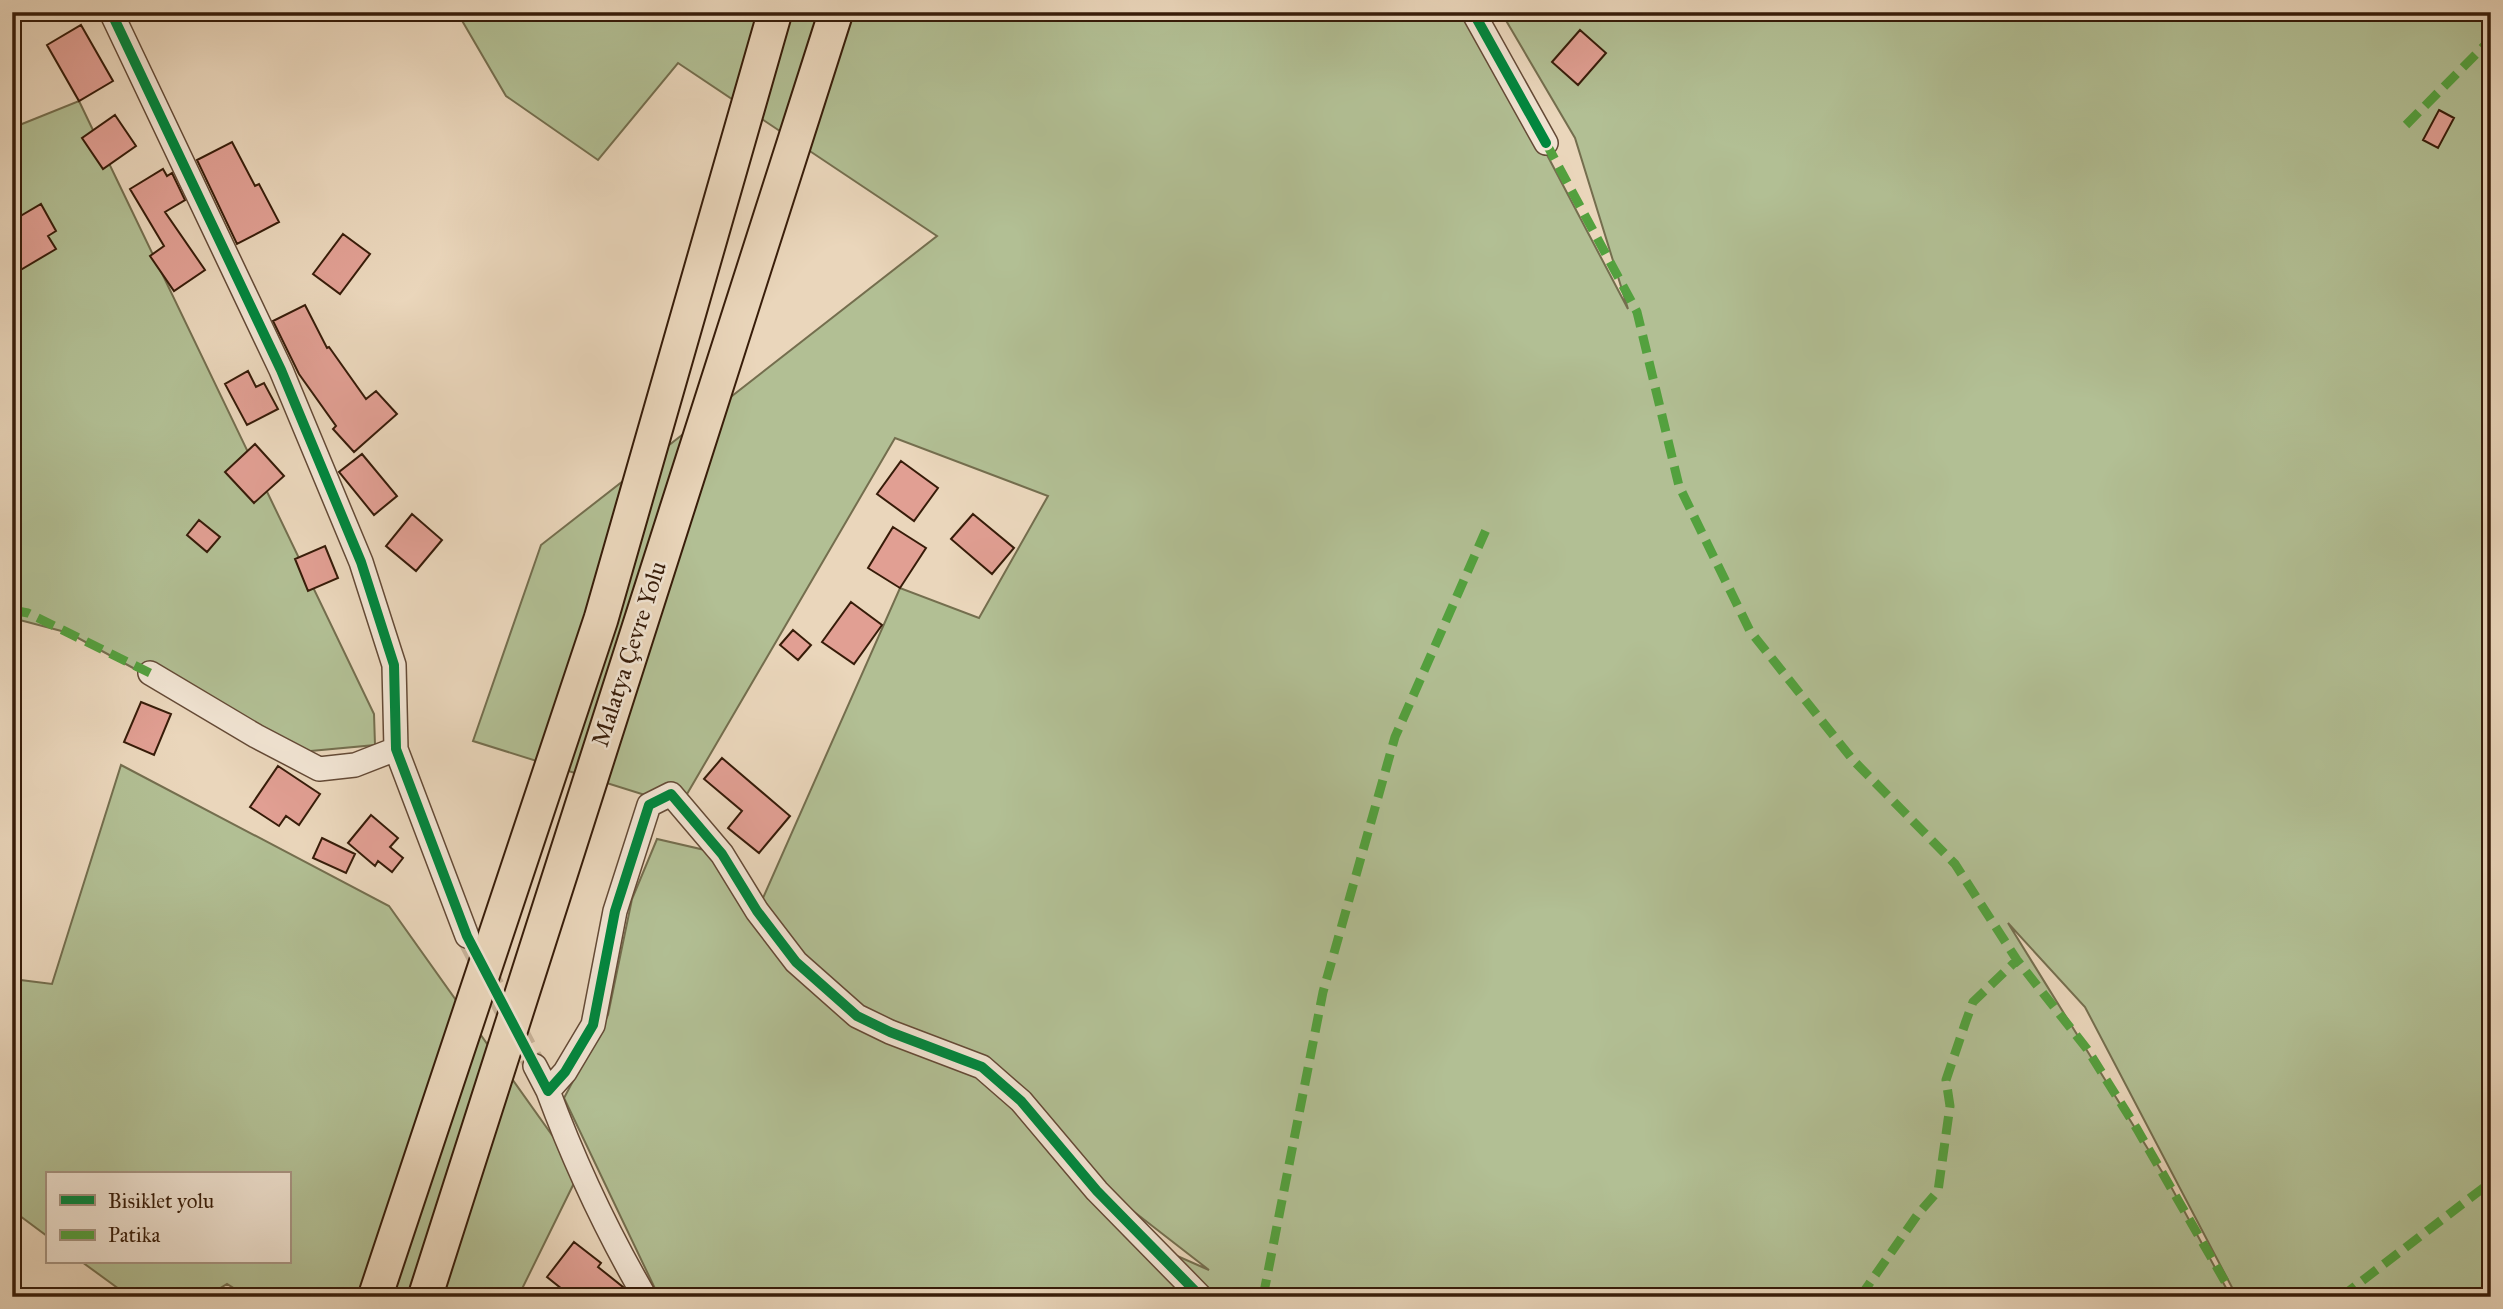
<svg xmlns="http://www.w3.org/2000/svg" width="2503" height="1309" font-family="'IM FELL Great Primer',serif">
  <rect width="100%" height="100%" fill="#ead6bb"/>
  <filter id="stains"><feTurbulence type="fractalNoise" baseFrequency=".00286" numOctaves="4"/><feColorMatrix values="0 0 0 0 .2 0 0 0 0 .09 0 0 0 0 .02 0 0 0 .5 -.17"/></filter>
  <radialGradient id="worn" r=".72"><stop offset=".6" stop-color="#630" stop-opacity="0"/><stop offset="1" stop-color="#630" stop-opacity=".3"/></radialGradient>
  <path fill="#b2bf94" stroke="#746e4e" stroke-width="2" fill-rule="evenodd" d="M457 12H1472L1628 309 1575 138 1501 12H2491V1297H2237L2085 1007 2008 923 2169 1183 2231 1297H659L564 1098 608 1015 632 899 657 839 722 854 759 907 900 588 979 618 1048 496 895 438 680 806 473 741 541 545 937 236 678 63 598 160 506 96ZM1066 1159 1209 1270 1134 1237Z
    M79 101 374 714 375 745 289 753 69 633 12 618V128Z
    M121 765 389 906 579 1173 518 1297H248L227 1284 206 1297H130L82 1262H289V1174H47V1236L12 1210V979L52 984Z"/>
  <path fill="#e19f93" stroke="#371c09" stroke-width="2" d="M81 25 113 81 79 101 47 45Z
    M1580 30 1606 53 1578 85 1552 62Z
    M2439 110 2454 118 2438 148 2423 140Z
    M115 115 136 146 103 169 82 138Z
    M232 142 255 186 259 184 279 222 237 244 197 160Z
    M163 169 167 176 172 173 185 200 165 212 205 270 174 291 150 256 164 246 130 189Z
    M41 204 56 231 48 236 56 249 12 275V221Z
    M343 234 370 254 340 294 313 274Z
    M305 305 327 348 329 347 366 399 376 391 397 414 354 452 333 429 336 426 299 374 273 321Z
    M248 371 256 387 264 383 278 409 247 425 225 384Z
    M255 444 284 476 254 503 225 472Z
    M362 454 397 496 374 515 339 472Z
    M901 461 938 488 914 521 877 494Z
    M412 514 442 540 416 571 386 546Z
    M973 514 1014 548 992 574 951 539Z
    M199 520 220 537 207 552 187 535Z
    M893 527 926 548 900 588 868 568Z
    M325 546 338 578 308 591 295 559Z
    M851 602 882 625 854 664 822 642Z
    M793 630 811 645 798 660 780 645Z
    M141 702 171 714 154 755 124 742Z
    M722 758 790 816 759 853 728 828 742 811 704 779Z
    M278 766 320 794 299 825 286 816 279 826 250 807Z
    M371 815 398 838 390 847 403 858 392 872 378 861 375 866 348 843Z
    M322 838 355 854 346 873 313 858Z
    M574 1242 601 1263 598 1267 623 1287 629 1297H572L547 1277Z"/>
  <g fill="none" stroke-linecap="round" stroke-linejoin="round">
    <path stroke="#c6b197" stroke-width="23" stroke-dasharray="23 11" stroke-linecap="butt" d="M467 936 535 1066"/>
    <defs>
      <path id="minor" d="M111 12 281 370 361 562 394 665 396 749 467 936
        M1473 12 1546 143
        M150 673 256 736 319 769 355 765 396 749
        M535 1066 548 1091 565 1072 593 1025 615 911 649 805 671 794 722 854 757 911 796 962 857 1016 890 1032 982 1067 1021 1101 1097 1191 1201 1297
        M548 1091C575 1164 606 1230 645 1297"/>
      <path id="highway" d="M375 1297 601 619 775 12
        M425 1297 836 12"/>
    </defs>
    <use href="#minor" stroke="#644a36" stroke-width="26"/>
    <use href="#highway" stroke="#371c09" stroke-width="37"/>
    <use href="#minor" stroke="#f1e4d3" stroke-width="23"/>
    <use href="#highway" stroke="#ead6bb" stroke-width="33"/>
    <path stroke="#53a13e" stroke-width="9" stroke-dasharray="18 9" stroke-linecap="butt" d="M2274 15 2277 12
      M2406 125 2491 39
      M1546 143 1637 312 1679 486 1750 631 1853 760 1955 864 2017 960 2087 1049 2137 1129 2234 1297
      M12 610 28 613 150 673
      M1263 1297 1323 992 1395 737 1489 523
      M1860 1297 1918 1214 1938 1191 1950 1106 1946 1080 1966 1021 1973 1002 2017 960
      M2341 1297 2491 1182"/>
    <defs>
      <path id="cycleway" d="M111 12 281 370 361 562 394 665 396 749 467 936 548 1091 565 1072 593 1025 615 911 649 805 671 794 722 854 757 911 796 962 857 1016 890 1032 982 1067 1021 1101 1097 1191 1201 1297
        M1473 12 1546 143"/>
    </defs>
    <use href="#cycleway" stroke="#f1e4d3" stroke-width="15"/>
    <use href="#cycleway" stroke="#00873e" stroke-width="10"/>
  </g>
  <g text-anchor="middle" stroke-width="5" stroke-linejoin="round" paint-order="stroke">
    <g font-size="24" fill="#371c09" stroke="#f1e4d3">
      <text transform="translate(629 654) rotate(-72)" y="8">Malatya Çevre Yolu</text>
    </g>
  </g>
  <rect width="2503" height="1309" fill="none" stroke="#ead6bb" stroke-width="42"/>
  <rect x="14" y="14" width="2475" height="1281" fill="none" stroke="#371c09" stroke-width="3.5"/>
  <rect x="21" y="21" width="2461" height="1267" fill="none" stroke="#371c09" stroke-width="2"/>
  <rect x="46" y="1172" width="245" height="91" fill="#f1e4d3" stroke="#a79482" stroke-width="2"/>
  <rect x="60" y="1195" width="35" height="10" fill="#00873e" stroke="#a79482" stroke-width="2"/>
  <text x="108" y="1208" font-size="21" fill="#371c09">Bisiklet yolu</text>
  <rect x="60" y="1230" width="35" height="10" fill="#53a13e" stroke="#a79482" stroke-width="2"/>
  <text x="108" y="1242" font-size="21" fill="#371c09">Patika</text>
  <rect width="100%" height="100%" filter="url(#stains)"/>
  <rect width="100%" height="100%" fill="url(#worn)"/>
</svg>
